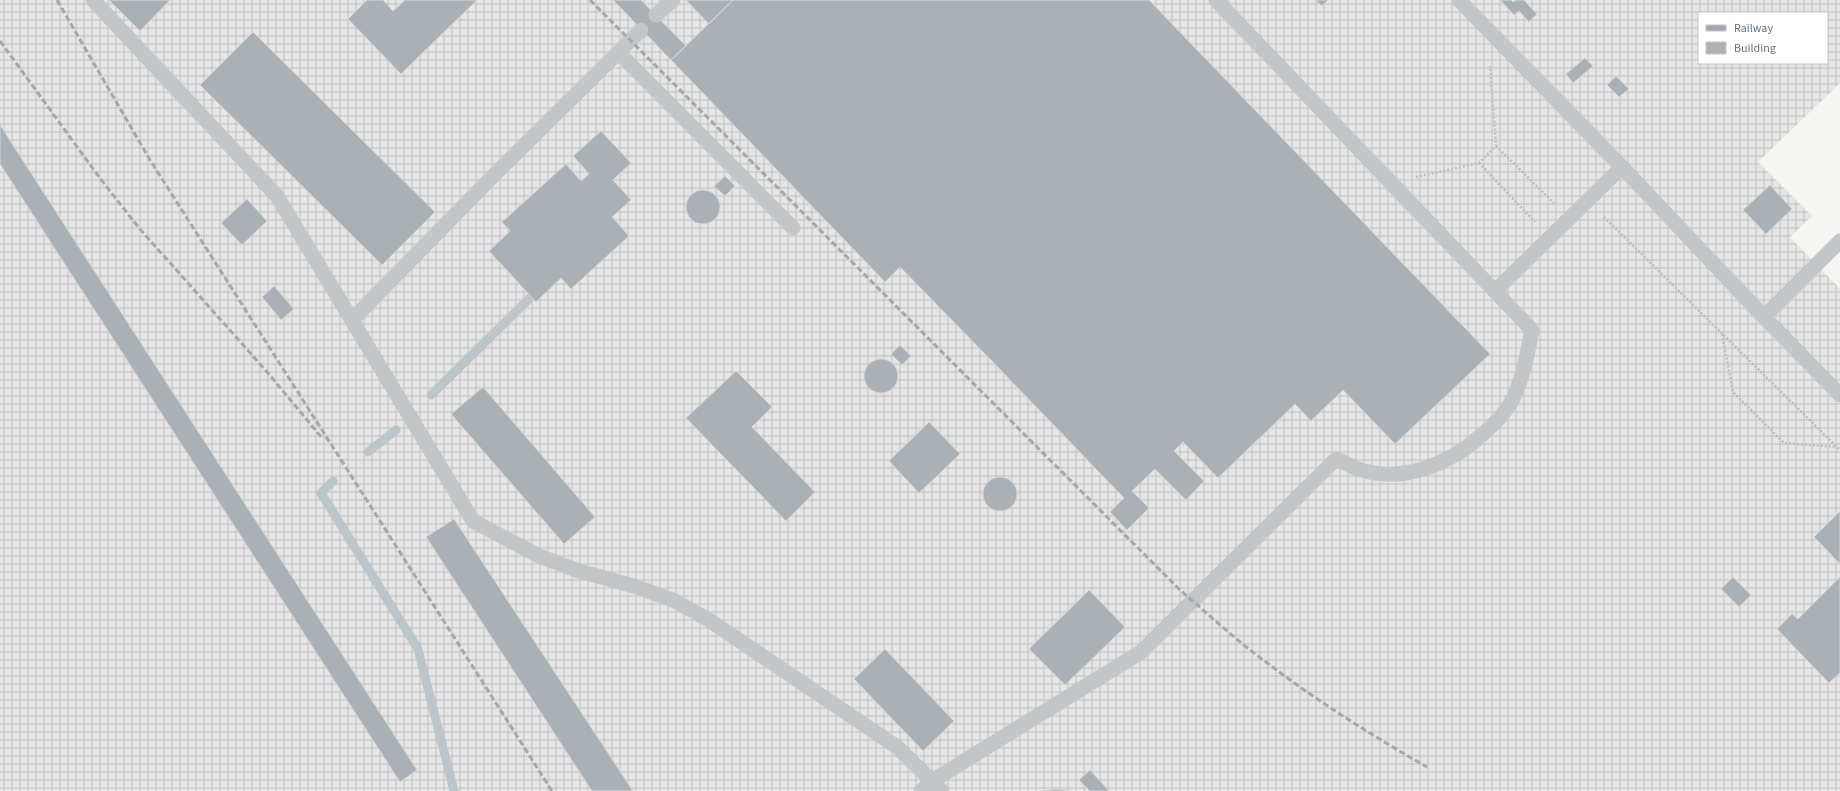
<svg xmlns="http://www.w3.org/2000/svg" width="1840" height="791" font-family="'Source Sans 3',sans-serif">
  <defs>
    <pattern id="industrial-grid" width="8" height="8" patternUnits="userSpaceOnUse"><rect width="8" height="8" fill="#e6e7e5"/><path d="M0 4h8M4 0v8" fill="none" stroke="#bec0bf"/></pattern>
  </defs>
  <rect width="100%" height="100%" fill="#f5f5f1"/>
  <path fill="url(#industrial-grid)" fill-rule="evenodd" d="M0 0H1840V83L1758 162 1812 216 1790 237 1840 289V791H0ZM1699 13H1827V63H1699Z"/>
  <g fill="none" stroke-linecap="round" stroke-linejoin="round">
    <path stroke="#bbc6cc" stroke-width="9" d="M431 395 531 297
      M368 452 396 430
      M333 481 321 493 418 649 454 791"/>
  </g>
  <path fill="#a9b1b7" stroke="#d6d7d4" d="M109 0H170L140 31Z
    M367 0H383L393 11 405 0H477L401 74 348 19Z
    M613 0H641L686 46 671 60Z
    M686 0H731L732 1 709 24Z
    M733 0H1149L1490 354 1395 444 1343 390 1311 421 1295 404 1218 478 1183 442 1174 451 1204 481 1186 500 1155 469 1132 491 1149 508 1127 530 1110 512 1124 498 988 357 900 267 885 282 671 60Z
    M1315 0H1328L1322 6Z
    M1500 0H1511L1513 2 1516 0H1524L1537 14 1529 22 1519 11 1514 15Z
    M253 32 435 212 382 265 200 85Z
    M1585 58 1593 66 1573 83 1566 74Z
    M1616 76 1629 89 1619 97 1607 85Z
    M0 125 417 770 400 782 0 164Z
    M601 131 631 163 613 180 631 200 612 217 629 236 571 289 561 278 536 302 489 251 510 231 502 222 566 164 581 181 589 174 573 156Z
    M725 176 735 186 725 196 714 186Z
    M1770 185 1792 209 1766 234 1743 210Z
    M686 207a17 17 0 1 1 34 0a17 17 0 1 1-34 0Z
    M247 199 267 221 242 245 221 223Z
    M274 286 294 309 281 320 262 297Z
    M900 345 911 356 902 365 891 354Z
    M864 376a17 17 0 1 1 34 0a17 17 0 1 1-34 0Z
    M736 371 772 407 752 427 815 492 786 521 686 418Z
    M483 387 595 517 564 544 451 414Z
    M929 422 960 454 919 493 889 461Z
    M983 494a17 17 0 1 1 34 0a17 17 0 1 1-34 0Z
    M1840 511V564L1814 537Z
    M454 519 633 791H592L426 537Z
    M1733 577 1751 595 1739 607 1721 589Z
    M1840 577V673L1829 683 1777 629 1792 614 1798 619Z
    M1089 590 1125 627 1065 685 1029 649Z
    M885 649 954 721 923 751 854 679Z
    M1090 770 1108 790 1107 791H1090L1079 780Z
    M1055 789 1065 790 1067 791H1045Z"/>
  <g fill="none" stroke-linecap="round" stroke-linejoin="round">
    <path stroke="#bcbec0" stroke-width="2.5" stroke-dasharray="2 2" stroke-linecap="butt" d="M1496 146 1554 203
      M1479 163 1535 222
      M1416 177 1479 163 1496 146 1490 66
      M1604 217 1840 450
      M1722 334 1733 392 1784 443 1836 447"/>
    <path stroke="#c2c6c9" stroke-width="15" d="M93 0 277 196 473 521 539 556 579 571 634 586 673 600 709 620 897 747 932 781 921 791
      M1459 0 1622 167 1764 317 1840 395
      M656 15 673 0
      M618 52 793 228
      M1495 291 1622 167
      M1764 317 1840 241
      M352 320 492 177 641 30
      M942 791 932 781 1141 652 1336 459C1343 462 1351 466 1358 469 1403 484 1449 464 1482 435 1496 422 1509 410 1516 392 1524 373 1528 351 1532 330L1216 0"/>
    <path stroke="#a2a8ae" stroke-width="3" stroke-dasharray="6 3" stroke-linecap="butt" d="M57 0 150 160 552 791
      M590 0 1179 589C1209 615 1238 642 1270 665 1320 703 1373 736 1427 767
      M0 41 99 177 139 228 268 373 322 438"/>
  </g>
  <rect x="1698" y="12" width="130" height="52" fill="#ffffff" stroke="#c1c7ce"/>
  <rect x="1706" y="25" width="20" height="6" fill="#a2a8ae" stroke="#c1c7ce"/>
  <text x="1734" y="32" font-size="12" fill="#637384">Railway</text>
  <rect x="1706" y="42" width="20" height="12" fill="#a9b1b7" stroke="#c1c7ce"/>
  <text x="1734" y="52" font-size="12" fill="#637384">Building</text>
</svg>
